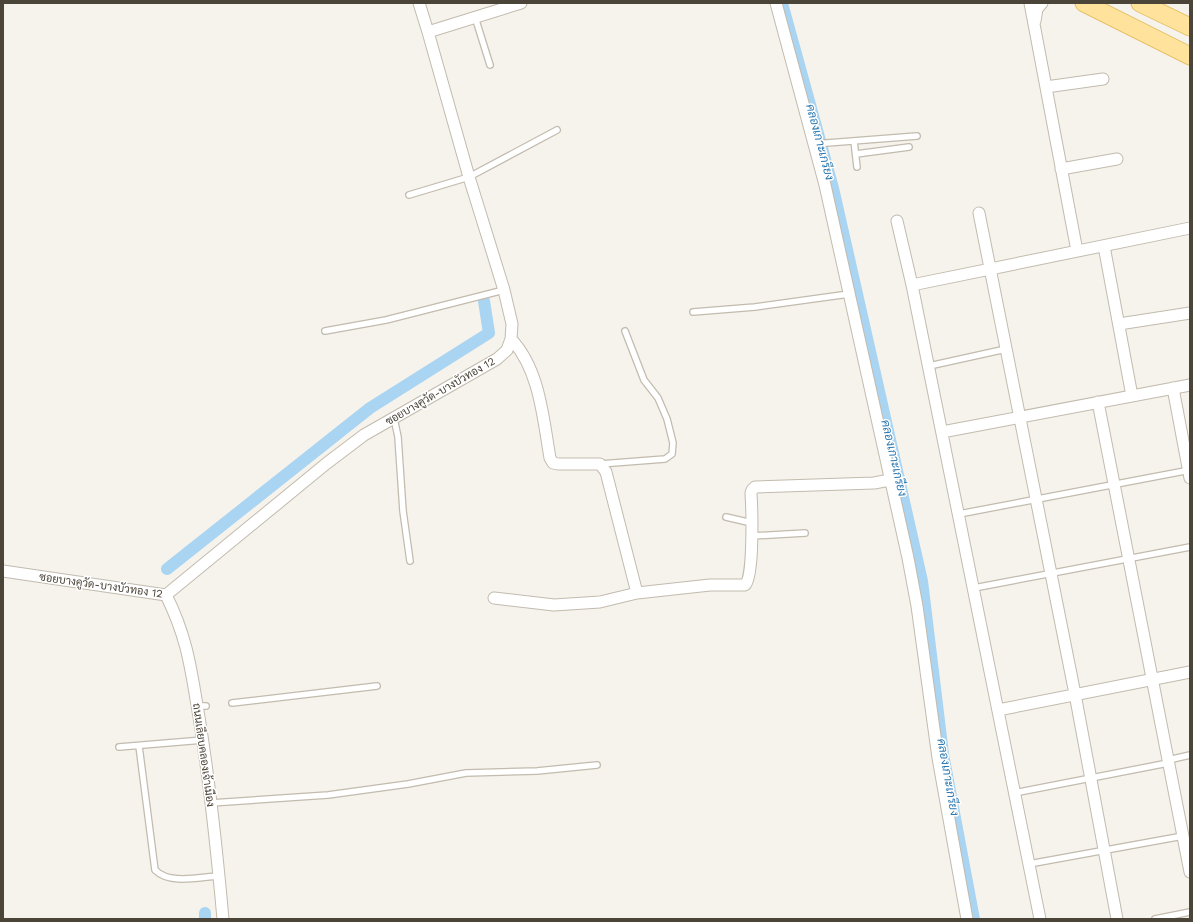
<svg xmlns="http://www.w3.org/2000/svg" width="1193" height="922" font-family="'Work Sans',Sarabun,sans-serif">
  <rect width="100%" height="100%" fill="#f6f3ec"/>
  <g fill="none" stroke-linecap="round" stroke-linejoin="round">
    <path stroke="#a9d4f2" stroke-width="12" d="M782 3 833 188 922 581 943 754 974 919
      M167 569 370 408 489 333 484 301
      M205 919V913"/>
    <defs>
      <path id="service" d="M475 17 490 65
        M854 141 857 167
        M814 144 917 136
        M856 154 909 147
        M409 195 469 177 557 130
        M693 312 755 307 849 294
        M325 331 386 320 504 290
        M929 366 1006 349
        M394 418 398 437 403 511 410 561
        M600 464 665 459 672 454 673 443 667 419 658 398 644 380 625 331
        M959 514 1190 470
        M726 517 752 523
        M752 536 805 533
        M974 588 1190 547
        M232 703 377 686
        M197 706H206
        M139 746 155 870C170 885 199 877 219 876
        M119 747 203 740
        M1168 760 1190 755
        M1014 793 1168 763
        M211 803 328 795 408 784 466 773 537 771 597 765
        M1029 864 1183 836
        M1155 919 1190 912"/>
      <path id="minor" d="M419 3 428 32
        M776 3 825 185 908 558 917 606 938 758 967 919
        M1030 3 1077 251
        M1035 21 1037 9 1042 3
        M1046 87 1103 79
        M1061 169 1117 159
        M979 213 1075 694 1117 919
        M897 221 912 285 1040 919
        M1104 246 1132 396
        M912 285 1190 228
        M1119 324 1190 313
        M511 339C540 370 543 418 550 458L553 463 558 464H600L606 472 637 593
        M1173 388 1190 478
        M1098 402 1190 872
        M942 432 1190 385
        M3 571 166 595 327 463 364 435 497 359 507 350 511 339 512 324 504 290 469 177 428 32 521 3
        M166 595C188 639 191 670 199 717 210 784 217 852 223 919
        M494 598 554 605 600 602 637 593 710 585H745C754 577 752 509 751 493L752 490 755 487 874 483 890 480
        M998 710 1190 672"/>
      <path id="primary" d="M1084 3 1190 56
        M1140 3 1190 27"/>
    </defs>
    <use href="#service" stroke="#c2bbae" stroke-width="8"/>
    <use href="#minor" stroke="#c2bbae" stroke-width="13"/>
    <use href="#primary" stroke="#e6c16a" stroke-width="19"/>
    <use href="#service" stroke="#fff" stroke-width="5.5"/>
    <use href="#minor" stroke="#fff" stroke-width="11"/>
    <use href="#primary" stroke="#ffe39c" stroke-width="17"/>
  </g>
  <g text-anchor="middle" stroke-width="3" stroke-linejoin="round" paint-order="stroke">
    <g font-size="11" fill="#4b4439" stroke="#fff">
      <text transform="translate(440 391) rotate(-30)" y="4">ซอยบางคูวัด-บางบัวทอง 12</text>
      <text transform="translate(101 585) rotate(8)" y="4">ซอยบางคูวัด-บางบัวทอง 12</text>
      <text transform="translate(204 755) rotate(82)" y="4">ถนนเลียบคลองเจ้าเมือง</text>
    </g>
    <g font-size="12" font-style="italic" fill="#2e7ab2" stroke="#fff">
      <text transform="translate(820 142) rotate(75)" y="4">คลองเกาะเกรียง</text>
      <text transform="translate(894 458) rotate(77)" y="4">คลองเกาะเกรียง</text>
      <text transform="translate(948 777) rotate(80)" y="4">คลองเกาะเกรียง</text>
    </g>
  </g>
  <rect width="1193" height="922" fill="none" stroke="#4b4439" stroke-width="8"/>
</svg>
